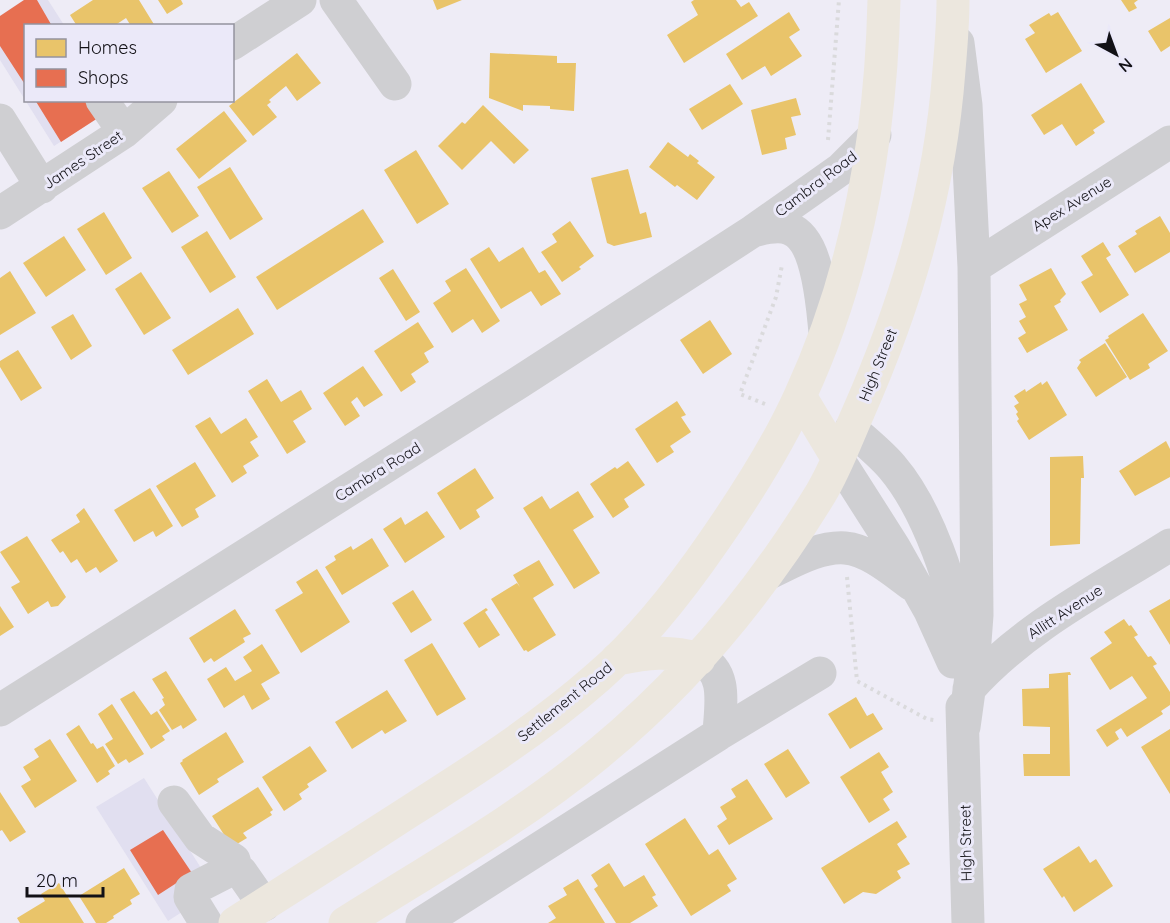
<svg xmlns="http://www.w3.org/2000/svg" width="1170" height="923" font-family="Quicksand,sans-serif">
  <rect width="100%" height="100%" fill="#eeecf6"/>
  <path fill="#e1dff0" d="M24 0H48L64 25 26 26V100L112 101 101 116 54 146 0 60V16Z
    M144 778 201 868 230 881 168 921 96 807Z"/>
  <path fill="#e9c46a" d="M93 0H139L155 26H131L126 18 114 26H77L70 15Z
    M158 0H181L183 4 167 14Z
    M433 0H462L437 10Z
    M694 0H736L741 7 749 2 758 16 684 63 667 35 698 15 691 2Z
    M1121 0H1138L1134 3 1137 8 1129 12Z
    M789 12 800 30 789 37 802 56 771 76 765 66 742 80 726 54Z
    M1058 12 1082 51 1046 73 1025 39 1035 33 1029 25 1049 13 1051 16Z
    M1170 18V46L1161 52 1148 31Z
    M297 53 321 83 297 101 286 86 269 100 271 102 267 105 277 117 253 136 229 106Z
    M490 53 557 56V63H576L574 111 550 109V106L523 105V111L489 98Z
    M1081 83 1105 122 1093 130 1095 133 1076 146 1062 124 1044 135 1031 115Z
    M730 84 743 104 702 130 689 109Z
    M796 98 801 115 791 117 796 135 785 138 787 149 762 155 751 110Z
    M483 105 529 150 514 164 491 141 462 170 438 146 462 122 465 124Z
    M224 111 247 141 199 179 176 149Z
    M668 142 688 157 690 154 699 161 697 163 715 177 697 200 677 185 675 187 649 167Z
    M416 150 449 204 417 224 384 170Z
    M230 167 263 219 230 240 197 187Z
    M628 169 640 214 646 212 652 237 614 246 607 243 591 178Z
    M169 171 199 216 172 233 142 188Z
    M363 209 384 242 277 310 256 277Z
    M104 212 132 258 106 275 77 229Z
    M1160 216 1170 233V252L1135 273 1118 246 1137 234 1135 231Z
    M570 221 594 256 579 267 581 269 562 282 541 252 557 242 552 234Z
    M207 231 236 277 210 293 181 247Z
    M64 236 86 270 46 297 23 263Z
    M1103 242 1111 255 1106 258 1129 295 1100 313 1081 282 1093 275 1081 256Z
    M489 247 499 262 523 247 539 273 545 270 561 294 541 306 531 291 501 309 470 259Z
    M466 268 500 321 482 333 473 319 452 333 433 303 451 291 445 281Z
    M1051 268 1066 294 1060 300 1061 302 1054 306 1068 330 1027 353 1018 338 1026 333 1019 321 1026 317 1019 304 1027 300 1019 285Z
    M393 269 420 312 406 321 379 278Z
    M10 271 36 313 0 335V278Z
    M141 272 171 318 144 335 115 289Z
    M238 308 254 334 188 375 172 350Z
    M1143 313 1168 351 1148 364 1150 368 1130 380 1105 340 1109 338 1108 336Z
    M73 314 92 346 71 360 51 327Z
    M710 320 732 354 703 374 680 340Z
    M418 322 434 347 424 353 429 362 411 374 416 382 401 392 374 351Z
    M1105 343 1127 377 1096 397 1077 368 1081 362 1079 360Z
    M18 350 42 388 21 401 0 367V361Z
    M363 366 383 395 364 407 357 397 351 402 360 416 345 426 323 393Z
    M267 379 281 402 301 390 312 409 293 421 306 442 287 454 248 391Z
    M1047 381 1067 415 1029 440 1017 421 1019 419 1016 414 1018 412 1014 406 1019 403 1014 396 1025 389 1026 392 1041 382 1042 385Z
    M677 401 686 415 681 417 691 432 670 446 674 452 657 463 635 429Z
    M210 417 221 434 246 418 258 437 250 442 259 456 243 466 247 473 232 483 195 426Z
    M1166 441 1170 449V477L1135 496 1119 471Z
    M1083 456 1084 478H1081L1080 544 1050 546V457Z
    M628 461 645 485 624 499 629 507 613 518 590 484 615 467 617 469Z
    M195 462 216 496 195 509 199 517 182 527 156 486Z
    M475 468 494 498 476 510 480 517 460 530 437 493Z
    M150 488 173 526 156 537 153 531 134 542 114 510Z
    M578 491 594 517 573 530 600 573 574 589 523 508 542 496 550 509Z
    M84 508 118 561 100 573 96 567 86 573 77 559 71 563 63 551 60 553 51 540 80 522 76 515Z
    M427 511 445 537 405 563 383 529 401 517 405 525Z
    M27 536 66 597 58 606 51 607 48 601 28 614 11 587 20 582 0 552Z
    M372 538 389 566 342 595 325 567 336 560 334 556 351 546 353 550Z
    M539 560 554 585 533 598 556 635 528 652 526 650 524 651 491 599 517 583 520 587 513 575Z
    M317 569 350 622 301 653 275 610 303 593 296 582Z
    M413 590 432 620 411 633 392 603Z
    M1170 599V645L1149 611Z
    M0 606 14 627 0 636Z
    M486 608 488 610 485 612 500 635 479 648 463 623Z
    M235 609 251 634 243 638 245 642 214 662 211 658 204 663 189 638Z
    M1124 619 1129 626 1131 625 1138 635 1134 637 1148 657 1151 656 1157 664 1153 666 1170 692V705L1161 711 1163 714 1127 737 1121 728 1115 732 1119 739 1107 747 1096 730 1147 698 1132 676 1110 690 1090 658 1112 643 1104 632Z
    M432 643 466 699 437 716 404 660Z
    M262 644 280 673 261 684 270 699 252 710 244 695 224 708 207 679 226 667 235 681 252 671 243 657Z
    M166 671 197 720 183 729 181 725 172 730 159 710 165 705 162 699 164 698 152 679Z
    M1070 672 1071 675H1068L1070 776H1024L1023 754H1050V727L1023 726 1022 689 1049 688V674Z
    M387 690 407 721 385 734 382 730 352 749 335 722Z
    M134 691 151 715 157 711 170 731 162 736 165 740 151 749 120 699Z
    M856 697 867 716 873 713 883 729 850 749 828 714Z
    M112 704 144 754 129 763 126 759 118 764 105 744 113 739 98 714Z
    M79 725 91 744 93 743 97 749 103 746 115 766 108 771 110 774 97 783 66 734Z
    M1170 729V794L1141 747Z
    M226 732 244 762 217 779 219 782 199 795 180 763 183 761 182 760Z
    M50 739 77 781 35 808 21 786 31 780 23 767 39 757 34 749Z
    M310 746 327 771 307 784 309 787 299 794 302 799 284 811 262 777Z
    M788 749 810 783 786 798 764 764Z
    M879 752 889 767 881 772 893 792 883 799 890 810 869 823 840 777Z
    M747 779 773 819 729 845 717 826 727 819 720 807 736 797 731 789Z
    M258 787 273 810 270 812 272 815 243 833 247 838 232 847 212 816Z
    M0 792 26 832 10 842 2 830 0 831Z
    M685 818 709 855 718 849 737 879 727 885 731 891 691 916 645 844Z
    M897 821 907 837 897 844 910 864 897 871 901 878 876 894 863 892 844 904 821 868Z
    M1079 846 1090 863 1096 859 1113 886 1074 912 1064 896 1062 898 1043 869Z
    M609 863 624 887 644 875 656 895 652 897 658 906 630 923H616L594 889 598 886 591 875Z
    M124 868 140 894 130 900 132 904 113 916 114 918 106 923H96L79 896Z
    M578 879 605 923H548L556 918 548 906 567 895 563 888Z
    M59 883 84 923H20L17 918 45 901 41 894Z"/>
  <path fill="#e76f51" d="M24 0H37L52 26H26V86L0 46V16Z
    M35 100H91L101 116 61 142Z
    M163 830 192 873 158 895 130 850Z"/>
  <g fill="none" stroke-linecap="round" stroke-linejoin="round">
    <path stroke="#dadadc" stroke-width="4" stroke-dasharray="3 4.5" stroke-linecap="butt" d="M828 140 839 0
      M765 404 740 394 776 297 782 265
      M847 577 857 681 927 719 934 720"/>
    <path stroke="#cfcfd2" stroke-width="33" d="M336 0 395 84
      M958 43 966 105 974 267 977 615 974 655 964 727
      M232 44 300 0
      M102 100 124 132
      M0 120 42 187
      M0 213 124 132 161 100
      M753 231C765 228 778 224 790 229 819 240 822 305 825 332
      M974 267 1170 142
      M851 429C865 441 880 453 892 467 927 508 956 589 961 643
      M838 459 894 547 930 611 953 662
      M769 573C791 563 819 546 845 548 869 550 893 571 911 584
      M699 659C729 671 720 708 719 734
      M969 689C1024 627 1100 589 1170 545
      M962 707 968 923
      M0 710 518 383 753 231 841 169 875 135
      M174 802 200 838 234 860 237 871
      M206 923 190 897 191 890 232 869 241 872 264 905
      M422 923 719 734 820 673"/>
    <path stroke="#ece7de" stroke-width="33" d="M800 396 838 459
      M617 659C648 653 668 650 699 659
      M235 923C293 886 350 850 407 813 473 771 539 729 598 677 643 638 681 589 714 541 746 495 777 447 800 396 857 273 881 135 884 0
      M345 923C430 869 520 819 598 754 687 681 761 591 821 493 836 468 846 440 858 413 907 302 940 191 949 70 951 47 953 23 953 0"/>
  </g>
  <g text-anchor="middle" stroke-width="6" stroke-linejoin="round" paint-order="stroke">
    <g font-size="15" fill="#121116" stroke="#ebe9f9">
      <text transform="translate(83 160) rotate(-34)" y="5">James Street</text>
      <text transform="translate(816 184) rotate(-37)" y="5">Cambra Road</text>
      <text transform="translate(1072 204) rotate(-32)" y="5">Apex Avenue</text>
      <text transform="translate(878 365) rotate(-68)" y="5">High Street</text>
      <text transform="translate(378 472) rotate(-32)" y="5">Cambra Road</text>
      <text transform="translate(1065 612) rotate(-33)" y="5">Allitt Avenue</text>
      <text transform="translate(565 702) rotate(-39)" y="5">Settlement Road</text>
      <text transform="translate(966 843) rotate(-91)" y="5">High Street</text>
    </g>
  </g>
  <rect x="24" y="24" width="210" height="78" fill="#ebe9f9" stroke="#94939e" stroke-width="1.5"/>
  <rect x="36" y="39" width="30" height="18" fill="#e9c46a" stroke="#94939e" stroke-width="1.5"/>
  <text x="78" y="54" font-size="18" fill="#121116">Homes</text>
  <rect x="36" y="69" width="30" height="18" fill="#e76f51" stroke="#94939e" stroke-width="1.5"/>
  <text x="78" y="84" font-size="18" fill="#121116">Shops</text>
  <g transform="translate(1116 54) rotate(139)" stroke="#ebe9f9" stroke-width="4.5" paint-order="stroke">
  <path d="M0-4.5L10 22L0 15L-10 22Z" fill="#121116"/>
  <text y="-9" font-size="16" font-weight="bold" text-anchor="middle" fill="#121116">N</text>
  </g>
  <path d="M27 887v9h76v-9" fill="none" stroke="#121116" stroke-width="3"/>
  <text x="36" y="887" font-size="18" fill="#121116" stroke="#ebe9f9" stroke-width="4.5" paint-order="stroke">20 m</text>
</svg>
